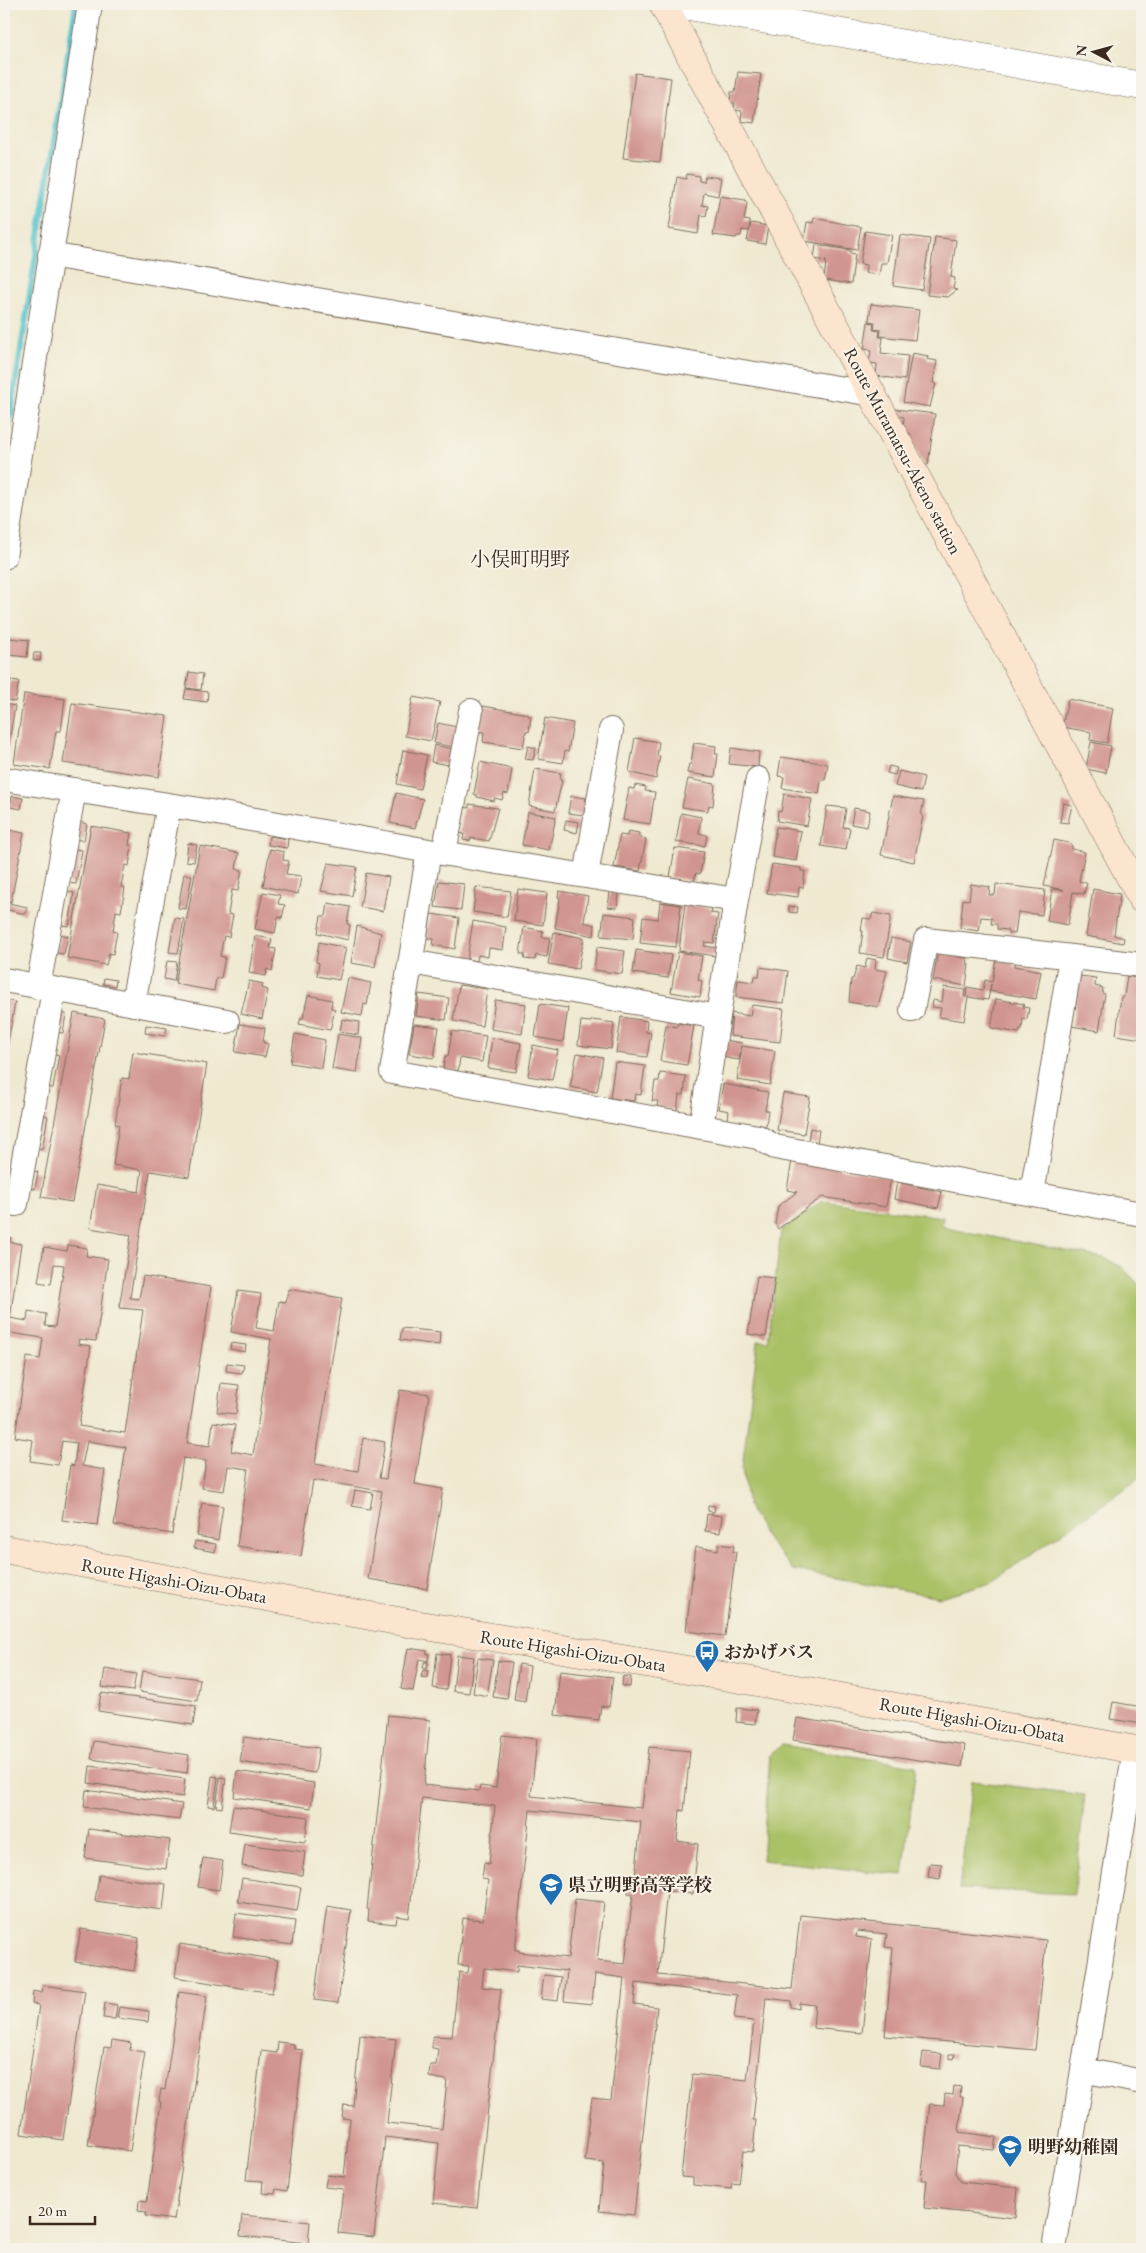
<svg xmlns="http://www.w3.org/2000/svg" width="1146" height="2253" font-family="'EB Garamond','Noto Serif JP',serif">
  <rect width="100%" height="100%" fill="#f7f3e8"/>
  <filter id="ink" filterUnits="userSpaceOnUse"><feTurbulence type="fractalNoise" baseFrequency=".02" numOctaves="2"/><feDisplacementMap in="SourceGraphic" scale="10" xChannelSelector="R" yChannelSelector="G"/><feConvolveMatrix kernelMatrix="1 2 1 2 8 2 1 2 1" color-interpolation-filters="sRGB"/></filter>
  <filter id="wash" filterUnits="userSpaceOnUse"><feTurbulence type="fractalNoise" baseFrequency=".0096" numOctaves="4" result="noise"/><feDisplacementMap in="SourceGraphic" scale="20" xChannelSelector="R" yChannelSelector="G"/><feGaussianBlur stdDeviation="1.12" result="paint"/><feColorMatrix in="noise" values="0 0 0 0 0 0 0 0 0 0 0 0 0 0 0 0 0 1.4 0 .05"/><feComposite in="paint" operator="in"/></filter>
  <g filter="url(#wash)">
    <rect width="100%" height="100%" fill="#efe9d0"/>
    <path fill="#aac166" stroke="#727642" d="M822 1201 943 1217 942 1226 951 1229 1104 1258 1122 1267 1142 1288V1463L1140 1478 992 1582 940 1597 793 1570 766 1538 748 1506 742 1469 758 1341H768L781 1231Z
      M782 1745 916 1766 903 1875 762 1860 770 1754Z
      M972 1781 1085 1795 1074 1894 959 1889Z"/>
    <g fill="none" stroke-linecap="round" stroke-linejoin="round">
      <path stroke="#55c2ce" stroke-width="6" d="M4 456 76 4"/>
    </g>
    <g id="blocks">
      <path fill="#d19590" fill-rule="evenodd" d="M738 72 761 74 754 123 741 121 742 111 734 110 735 103H730L731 92H735Z
        M635 73 671 78 660 162 623 158Z
        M687 174 699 176V181L704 182 705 176 721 178 718 196 704 193 702 205 708 206 706 216 701 215 698 234 669 229 677 177 686 179Z
        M720 196 745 200 747 203 744 220 750 221 749 231 742 230 741 236H737L736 238 713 235Z
        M814 218 861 227 857 250 804 241 807 222 813 223Z
        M751 223 768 226 765 244 747 241Z
        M865 231 892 235 887 263H881L879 275 865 273 866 265 860 264Z
        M900 235 930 239 922 290 893 286Z
        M935 237 956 240 951 277 955 278 953 289 957 290 948 297 927 295Z
        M816 245 850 250V253L855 254 851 284 824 280 826 261 814 259Z
        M871 304 919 310 915 340 880 336 881 330 874 329 875 322 869 321Z
        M868 322 874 323 873 330 880 331 879 337H883L881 353 908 356 905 380 876 376 877 364 869 363 871 350 864 349Z
        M912 353 928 356 927 359 937 361 933 383H936L930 407 903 402Z
        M896 409 935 414 928 465H924L910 437V433L905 432 903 428 904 417 898 416Z
        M9 638 29 640 27 657 8 655Z
        M34 653H41L40 661 33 660Z
        M189 672 203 674 201 690 186 688Z
        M10 680 19 681 15 702 6 700Z
        M186 689 208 692 207 702 184 699Z
        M24 694 65 699 61 731H56L50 769 14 764Z
        M413 697 440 702 431 741 405 736Z
        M1068 699 1113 708 1107 743 1090 740 1091 732 1062 727Z
        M72 703 167 716 159 777 63 763Z
        M4 704 15 706 8 748 6 747 5 752Z
        M483 706 528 714V716H531L529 732 526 731 523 748 483 742 484 732 479 731Z
        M545 718 573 723 568 752 565 751 563 763 538 759Z
        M438 723 457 727 453 747 434 743Z
        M635 738 659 742 657 756H660L656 779 629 772Z
        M1091 742 1111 746 1106 773 1086 769Z
        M694 743 716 746 715 754H718L715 777 687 773 689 764H691Z
        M434 745 453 749 450 765 431 762Z
        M528 746 536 748 533 760 525 759Z
        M731 748 759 752 758 767 729 764Z
        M403 750 427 755 420 789 397 784Z
        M781 757 828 764 825 780H821L819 794 782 788 784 777 778 776Z
        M480 762 512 769 508 794 504 793 502 800 495 798 494 801 477 797V795L474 794Z
        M889 766 897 768 895 775 887 773Z
        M535 769 561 773 560 780 562 781 555 811 529 806Z
        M899 771 924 777 921 792 895 786Z
        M688 779 715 784 713 806 709 805 708 811 682 807Z
        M635 785 646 787 645 791 655 792 650 824 623 820 629 788 634 789Z
        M396 793 423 799 415 828 390 823Z
        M784 794 812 799 807 826 777 821 778 811 781 812Z
        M12 796 23 798 21 809 10 807Z
        M571 796 586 798 584 815 568 813Z
        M893 796 924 801 921 815 923 816 914 862 881 855Z
        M1063 803 1072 805 1068 823 1060 822Z
        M469 804 498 808 489 841 471 838 470 841 463 840 464 834 459 833 463 807 469 808Z
        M827 806 846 808 843 827 850 828 846 850 821 846Z
        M854 808 870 811 867 827 851 824Z
        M528 812 556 817 549 850 522 845Z
        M681 813 701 817 699 833 707 835 705 846 676 842Z
        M566 820 579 822 577 833 564 830Z
        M79 822 87 824 84 841 76 839Z
        M91 826 131 833 129 845 132 846 129 866 125 865 121 887 125 888 121 912 116 911 113 931 117 932 113 954 109 953 106 965 67 958Z
        M776 827 801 831 796 861 772 857Z
        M4 829 24 833 11 902 4 900Z
        M628 831 639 833V837L646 839 640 871 614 867 620 835 627 836Z
        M269 836 288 839 287 848 268 845Z
        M1054 840 1069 843 1072 846V849L1085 852 1079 881 1087 883 1084 894 1073 892 1068 925 1047 921 1052 889 1064 890 1044 886Z
        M188 843 197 845 194 862 186 861Z
        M200 846 239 853 236 869 242 870 238 891 232 890 228 914 233 915 229 937 224 936 220 956 225 957 221 978H216L214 991 175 984Z
        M675 848 704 852 700 874 696 873 694 881 670 877Z
        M75 849 82 850 76 884 68 883Z
        M270 849 284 852 283 860 289 861 286 874 301 876 298 894 263 886Z
        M328 863 357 867 352 896 321 891Z
        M772 864 801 868V871H805L803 888 799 887 798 897 767 893Z
        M366 873 389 877 383 911 360 907Z
        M184 874 192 875 186 909 178 908Z
        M439 881 464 884 461 910 435 907Z
        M971 884 990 887 989 895H995L996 884 1045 890 1042 915 1018 912 1015 934 1008 933V930L997 929V924H991L992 918 981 917 979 931 960 928 963 899 969 900Z
        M476 887 511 891 507 917 473 912Z
        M518 889 547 893 543 925 514 921Z
        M1093 889 1120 894 1114 935 1124 938 1123 943 1086 936Z
        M66 891 74 893 69 926 61 925Z
        M559 891 588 896 584 922 595 925 594 936 555 928 560 898 558 897Z
        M263 892 280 895 278 904 285 905 282 918 278 917 275 933 255 929Z
        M610 892 619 894 617 908 608 907Z
        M4 902 27 907 25 914 4 909Z
        M660 902 681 905 676 947 640 943 643 917 658 919Z
        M328 903 350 907 347 924 350 925 348 940 318 933 321 916H326Z
        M685 904 712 908 711 913 718 914 714 943 705 942 704 946 718 948 716 956 679 951Z
        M789 906 798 907 797 913 789 912Z
        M604 913 635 917 633 939 601 936Z
        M873 913 891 916 884 957 860 953 863 931H861L863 918 871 919Z
        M431 914 459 918 455 949 433 945 434 939 427 938Z
        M175 918 184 919 178 953 169 952Z
        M473 921 506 927 503 950 489 948 488 957 478 955 477 961 467 959Z
        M357 926 381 933 375 967 351 963Z
        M524 927 543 931 542 937 550 938 547 957 536 955 535 960 524 959 525 954H520Z
        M554 932 584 938 578 969 548 964Z
        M60 934 68 936 64 954 56 953Z
        M255 936 272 939 270 948 276 949 272 971 267 969 266 976 249 973Z
        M891 938 911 942 907 962 888 958Z
        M319 942 346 948 339 980 317 976 319 963 316 962Z
        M597 947 625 951 622 974 594 970Z
        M636 950 671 955 668 978 633 973Z
        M678 952 702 956 698 980 702 981 700 997 671 992Z
        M938 952 968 959 967 964H969L966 986 933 980Z
        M867 958 876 960 875 969 887 971 878 1007 849 1002 851 979H853L857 966 865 968Z
        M996 959 1014 962V966L1041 971 1036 999 990 991 991 984 988 1000 968 997 964 1021 939 1017 941 1008 932 1007 933 1000 942 1002 944 987 965 990 964 996 966 997 967 987 983 990 985 980 992 982Z
        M167 961 177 962 174 981 164 979Z
        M760 967 788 971 784 1003 736 997 738 980 754 982 755 976H759Z
        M1080 976 1096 978 1095 986 1103 988 1102 993 1105 994 1099 1031 1072 1026Z
        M1127 976 1142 979V996L1139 1000H1142V1039L1116 1035 1121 997H1124Z
        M104 978 116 980 115 986 103 984Z
        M348 978 371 983 367 1005 364 1004 362 1016 341 1012Z
        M249 981 263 984 262 988 268 990 262 1019 241 1014Z
        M459 985 487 989 482 1026 453 1021Z
        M419 994 449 998 446 1020 416 1016Z
        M308 995 332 1000 331 1008 335 1009 330 1030 299 1024 301 1018H303Z
        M996 999 1024 1004 1023 1007 1029 1008 1027 1019H1023L1022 1029H1020L1019 1033 991 1028Z
        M4 1000 15 1002 5 1061H4Z
        M495 1000 526 1004 522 1034 491 1029Z
        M540 1004 568 1008 563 1042 535 1037Z
        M752 1005 784 1009 780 1042 730 1036 732 1013 750 1016Z
        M59 1013 66 1014 63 1033 55 1032Z
        M74 1013 105 1019 72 1202 41 1197Z
        M621 1017 647 1021 646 1032 651 1033 647 1057 616 1053Z
        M342 1019 359 1022 358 1035 340 1032Z
        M592 1020 614 1023 611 1049 578 1045 581 1021 591 1022Z
        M678 1023 694 1026 687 1065 660 1061 666 1025 677 1027Z
        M240 1024 265 1028 263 1042 268 1044 265 1057 235 1052Z
        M414 1024 439 1027 434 1058 409 1054Z
        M146 1025 167 1028 165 1036 145 1033Z
        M452 1031 486 1036 482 1062 460 1058 458 1071 443 1069 445 1056H448Z
        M295 1034 325 1040 321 1068 290 1063Z
        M338 1034 362 1038 357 1073 332 1069Z
        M492 1038 521 1043 516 1072 488 1068Z
        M724 1040 742 1043 739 1060 721 1057Z
        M533 1045 558 1050 552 1080 528 1076Z
        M742 1046 775 1051 770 1085 737 1080Z
        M133 1052 207 1064 189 1177 150 1171 130 1298 139 1299 143 1276 211 1287 187 1443 210 1446 213 1422 235 1425 231 1451 253 1455 271 1339 231 1332 238 1291 261 1294 256 1328 274 1331 279 1301 286 1302 288 1289 342 1298 315 1464 358 1471 363 1438 385 1442 379 1478 386 1479 400 1390 429 1394 415 1484 443 1489 427 1589 368 1579 382 1491 313 1480 301 1556 237 1546 248 1469 228 1466 224 1491 202 1488 206 1461 183 1458 172 1534 114 1525 126 1447 87 1441 82 1466 105 1470 97 1525 62 1520 70 1465 74 1466 77 1443 62 1441 58 1465 30 1461 33 1440 15 1437 27 1357 40 1359 43 1338 4 1332V1236L11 1237 10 1242 21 1244 10 1318 27 1321 28 1311 46 1314 45 1326 55 1327 64 1265 54 1264 51 1284 38 1282 44 1247 67 1251 68 1245 87 1248 86 1256 108 1259 96 1341 79 1339 78 1344 91 1346 79 1426 125 1433 143 1310 119 1308 131 1235 90 1228 97 1185 139 1192 142 1170 113 1165 119 1125 115 1124 122 1078 129 1079Z
        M52 1053 59 1055 53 1088 46 1087Z
        M577 1053 603 1058 597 1092 570 1087Z
        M615 1062 645 1066 641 1095 635 1094 634 1101 610 1098Z
        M660 1073 686 1076 684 1095H679L677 1110 657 1107 658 1101H652L655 1081H659Z
        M723 1084 768 1092 765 1110H768L766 1126 728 1120 729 1111 719 1109Z
        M783 1093 810 1097 804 1134 777 1130Z
        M41 1115 48 1116 42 1150 35 1148Z
        M810 1128 819 1130 817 1144 808 1142Z
        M792 1160 891 1178 886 1207 822 1197 778 1229 775 1224 778 1206 797 1192 787 1190Z
        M31 1171 38 1172 35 1189 27 1188Z
        M897 1182 942 1192 938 1208 894 1199Z
        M757 1276 775 1278 766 1337 748 1334Z
        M402 1328 440 1332 439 1345 400 1340Z
        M231 1343 246 1345 245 1352 230 1349Z
        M227 1363 244 1365 242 1373 226 1371Z
        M221 1383 239 1385 236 1414 217 1412Z
        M355 1490 373 1493 370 1509 352 1506Z
        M202 1503 223 1506 218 1540 197 1536Z
        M708 1505 715 1506 714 1512 708 1511Z
        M707 1514 722 1516 720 1533 705 1531Z
        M195 1541 216 1544 215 1552 194 1548Z
        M718 1544 734 1546 733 1552H736L725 1636 686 1631 696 1547 718 1550Z
        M408 1648 427 1651V1654H429L428 1661 419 1659 413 1691 401 1689Z
        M437 1653 450 1655 446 1690 433 1688Z
        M457 1655 474 1657 469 1693 453 1691Z
        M478 1658 493 1660 487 1696 473 1693Z
        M498 1661 512 1662 507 1699 493 1697Z
        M424 1662H428L427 1669 423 1668Z
        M519 1664 530 1666 525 1702 514 1700Z
        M105 1669 136 1674 133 1691 102 1687Z
        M423 1670 428 1671 427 1678 421 1677Z
        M142 1671 200 1679 197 1701 139 1692Z
        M560 1671 613 1677 609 1707 601 1706 599 1720 555 1715Z
        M623 1676 631 1677 630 1687 622 1686Z
        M101 1693 196 1706 193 1725 98 1711Z
        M1113 1702 1142 1707V1724L1110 1719Z
        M737 1708 757 1710 755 1724 736 1722Z
        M388 1715 430 1720 424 1785 479 1791 480 1786 496 1788 502 1735 537 1739 531 1796 642 1808 649 1747 690 1751 684 1811 680 1810 677 1841 698 1844 693 1894 667 1891 658 1975 792 1989 800 1915 1046 1940 1035 2050 885 2036 893 1948 885 1947 887 1934 857 1931 856 1937 872 1939 862 2033 813 2028 815 2005 799 2003V2009L791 2007V2001L766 1998 753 2120H756L753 2152 743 2151 739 2184 732 2183 731 2189 693 2185V2178L681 2177 692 2074 747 2080 754 2021 734 2019 737 1995 636 1983 634 2004 657 2007 634 2215 599 2211 604 2163 585 2161 592 2098 611 2100 624 1978 595 1974 592 2004 564 2001 567 1971 517 1965V1972L484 1968 482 1987 501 1989 477 2208 433 2203 439 2143 385 2137 374 2237 338 2233 343 2189 325 2187 327 2175 344 2177 350 2119 342 2118 344 2105 353 2106 360 2035 396 2039 387 2123 442 2129 447 2080 429 2077 430 2065H436L438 2049 432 2048 433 2036 452 2037 459 1972 468 1973 469 1966 458 1965 463 1918 483 1920 488 1880 482 1879 484 1863 489 1864 495 1806 422 1798 409 1918 397 1916 396 1924 368 1921 369 1910 367 1909ZM530 1810 641 1822 635 1878H629L628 1893 633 1894 625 1964 597 1961 604 1902 575 1899 568 1958 519 1952V1950H515Z
        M797 1718 965 1745 962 1767 793 1740Z
        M244 1737 319 1748 315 1773 240 1762Z
        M94 1741 189 1755 187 1773 91 1759Z
        M90 1766 185 1779 183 1797 88 1783Z
        M237 1771 314 1783 311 1808 234 1797Z
        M212 1776 218 1777 214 1807 208 1806Z
        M220 1777 226 1778 222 1808 216 1807Z
        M86 1790 182 1804 179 1820 84 1807Z
        M233 1806 308 1817 305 1842 229 1831Z
        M89 1829 170 1840 166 1869 85 1858Z
        M245 1844 305 1852 302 1875 242 1866Z
        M203 1858 223 1861 219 1890 198 1887Z
        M930 1863 942 1864 940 1879 928 1877Z
        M99 1875 166 1884 163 1910 95 1901Z
        M242 1878 301 1887 297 1911 238 1902Z
        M327 1906 351 1910 338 2003 314 2000Z
        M236 1913 295 1921 292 1945 233 1937Z
        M81 1929 139 1938 134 1971 75 1962Z
        M180 1944 278 1960 272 1993 175 1977Z
        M544 1975 561 1977 558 2001 541 1999Z
        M43 1985 85 1991 63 2140 21 2134 39 2005 32 2004 33 1991 42 1993Z
        M179 1992 207 1996 174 2220 145 2216 146 2212 138 2211 139 2200 147 2201 161 2102 159 2101 161 2089 165 2090Z
        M105 2003 117 2005 115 2019 103 2018Z
        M119 2007 149 2011 148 2022 117 2018Z
        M112 2040 131 2043 130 2050 145 2052 130 2151 88 2145 104 2047 111 2048Z
        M278 2042 294 2044V2049L303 2050 287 2191 276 2189 275 2194 262 2193 263 2181 246 2180 261 2051 277 2053Z
        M923 2052 942 2054 940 2069 921 2067Z
        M949 2054H955L954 2059 949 2058Z
        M954 2086 961 2087 960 2097H963L959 2132 996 2137 994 2150 958 2146 955 2173 961 2182 1018 2188 1015 2218 924 2208 927 2180H921L930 2104 944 2105 945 2094 953 2095Z
        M242 2215 310 2222 308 2243 240 2236Z"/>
    </g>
  </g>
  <g filter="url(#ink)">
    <use href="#blocks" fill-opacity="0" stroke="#7a6d5c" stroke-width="1"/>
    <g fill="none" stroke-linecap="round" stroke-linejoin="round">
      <defs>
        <path id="minor" d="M50 255 873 394
          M4 557 90 4
          M4 779 200 810 429 851 392 1072 758 1137 775 1147 1142 1214
          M429 851 736 900
          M444 853 471 711
          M586 876 611 730
          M411 962 718 1017
          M4 980 227 1021
          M38 987 74 790
          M133 1004 169 805
          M912 1010 926 940 1142 965
          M701 1127 736 900 758 779
          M1032 1194 1071 957
          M4 1202 16 1204 54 990
          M1083 2070 1142 2082
          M1054 2249 1135 1749"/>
        <path id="tertiary" d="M678 4 1142 86"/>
        <path id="secondary" d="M663 4 1142 899
          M4 1549 414 1624 729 1677 1142 1751"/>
      </defs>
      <use href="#minor" stroke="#7a6d5c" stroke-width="26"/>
      <use href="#tertiary" stroke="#7a6d5c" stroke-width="29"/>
      <use href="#secondary" stroke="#7a6d5c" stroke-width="29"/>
      <use href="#minor" stroke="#fff" stroke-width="24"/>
      <use href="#tertiary" stroke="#fff" stroke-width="28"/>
      <use href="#secondary" stroke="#fce5cf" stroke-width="28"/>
    </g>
  </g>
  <defs>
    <symbol id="bus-pin" viewBox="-11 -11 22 30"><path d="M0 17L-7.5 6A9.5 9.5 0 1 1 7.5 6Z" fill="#1f6fb2" stroke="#f7f3e8"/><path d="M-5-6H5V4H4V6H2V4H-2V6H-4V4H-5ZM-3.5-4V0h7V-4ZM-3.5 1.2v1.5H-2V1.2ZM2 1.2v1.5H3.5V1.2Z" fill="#fff"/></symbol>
    <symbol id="school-pin" viewBox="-11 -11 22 30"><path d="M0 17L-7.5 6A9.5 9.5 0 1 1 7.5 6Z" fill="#1f6fb2" stroke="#f7f3e8"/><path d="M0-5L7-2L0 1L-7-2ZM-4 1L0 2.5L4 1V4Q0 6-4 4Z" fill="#fff"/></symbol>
  </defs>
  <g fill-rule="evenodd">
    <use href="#bus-pin" x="693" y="1638" width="28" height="38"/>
    <use href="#school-pin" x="537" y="1871" width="28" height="38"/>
    <use href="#school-pin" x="996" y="2133" width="28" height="38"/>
  </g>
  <g text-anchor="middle" stroke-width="4" stroke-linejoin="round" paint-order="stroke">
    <g font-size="18" fill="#3b2a1e" stroke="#f7f3e8">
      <text transform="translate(903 451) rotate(62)" y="6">Route Muramatsu-Akeno station</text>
      <text transform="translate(174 1581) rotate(10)" y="6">Route Higashi-Oizu-Obata</text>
      <text transform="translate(573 1651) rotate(9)" y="6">Route Higashi-Oizu-Obata</text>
      <text transform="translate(972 1720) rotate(10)" y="6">Route Higashi-Oizu-Obata</text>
    </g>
    <g font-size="18" font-weight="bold" fill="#3b2a1e" stroke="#f7f3e8" text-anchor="start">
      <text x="724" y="1658">おかげバス</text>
      <text x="568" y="1891">県立明野高等学校</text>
      <text x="1028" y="2153">明野幼稚園</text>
    </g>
    <g font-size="20" fill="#3b2a1e" stroke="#f7f3e8">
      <text x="520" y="566">小俣町明野</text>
    </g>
  </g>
  <rect width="1146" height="2253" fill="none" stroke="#f7f3e8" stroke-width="20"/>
  <g transform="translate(1094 52) rotate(276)" stroke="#f7f3e8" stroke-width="4" paint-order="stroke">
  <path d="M0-4L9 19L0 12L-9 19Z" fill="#3b2a1e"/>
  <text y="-8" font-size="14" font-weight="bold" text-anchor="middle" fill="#3b2a1e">N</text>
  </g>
  <path d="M30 2216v8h65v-8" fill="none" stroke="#3b2a1e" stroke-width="2.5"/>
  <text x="38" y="2216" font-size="15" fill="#3b2a1e" stroke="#f7f3e8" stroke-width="4" paint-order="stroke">20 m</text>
</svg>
